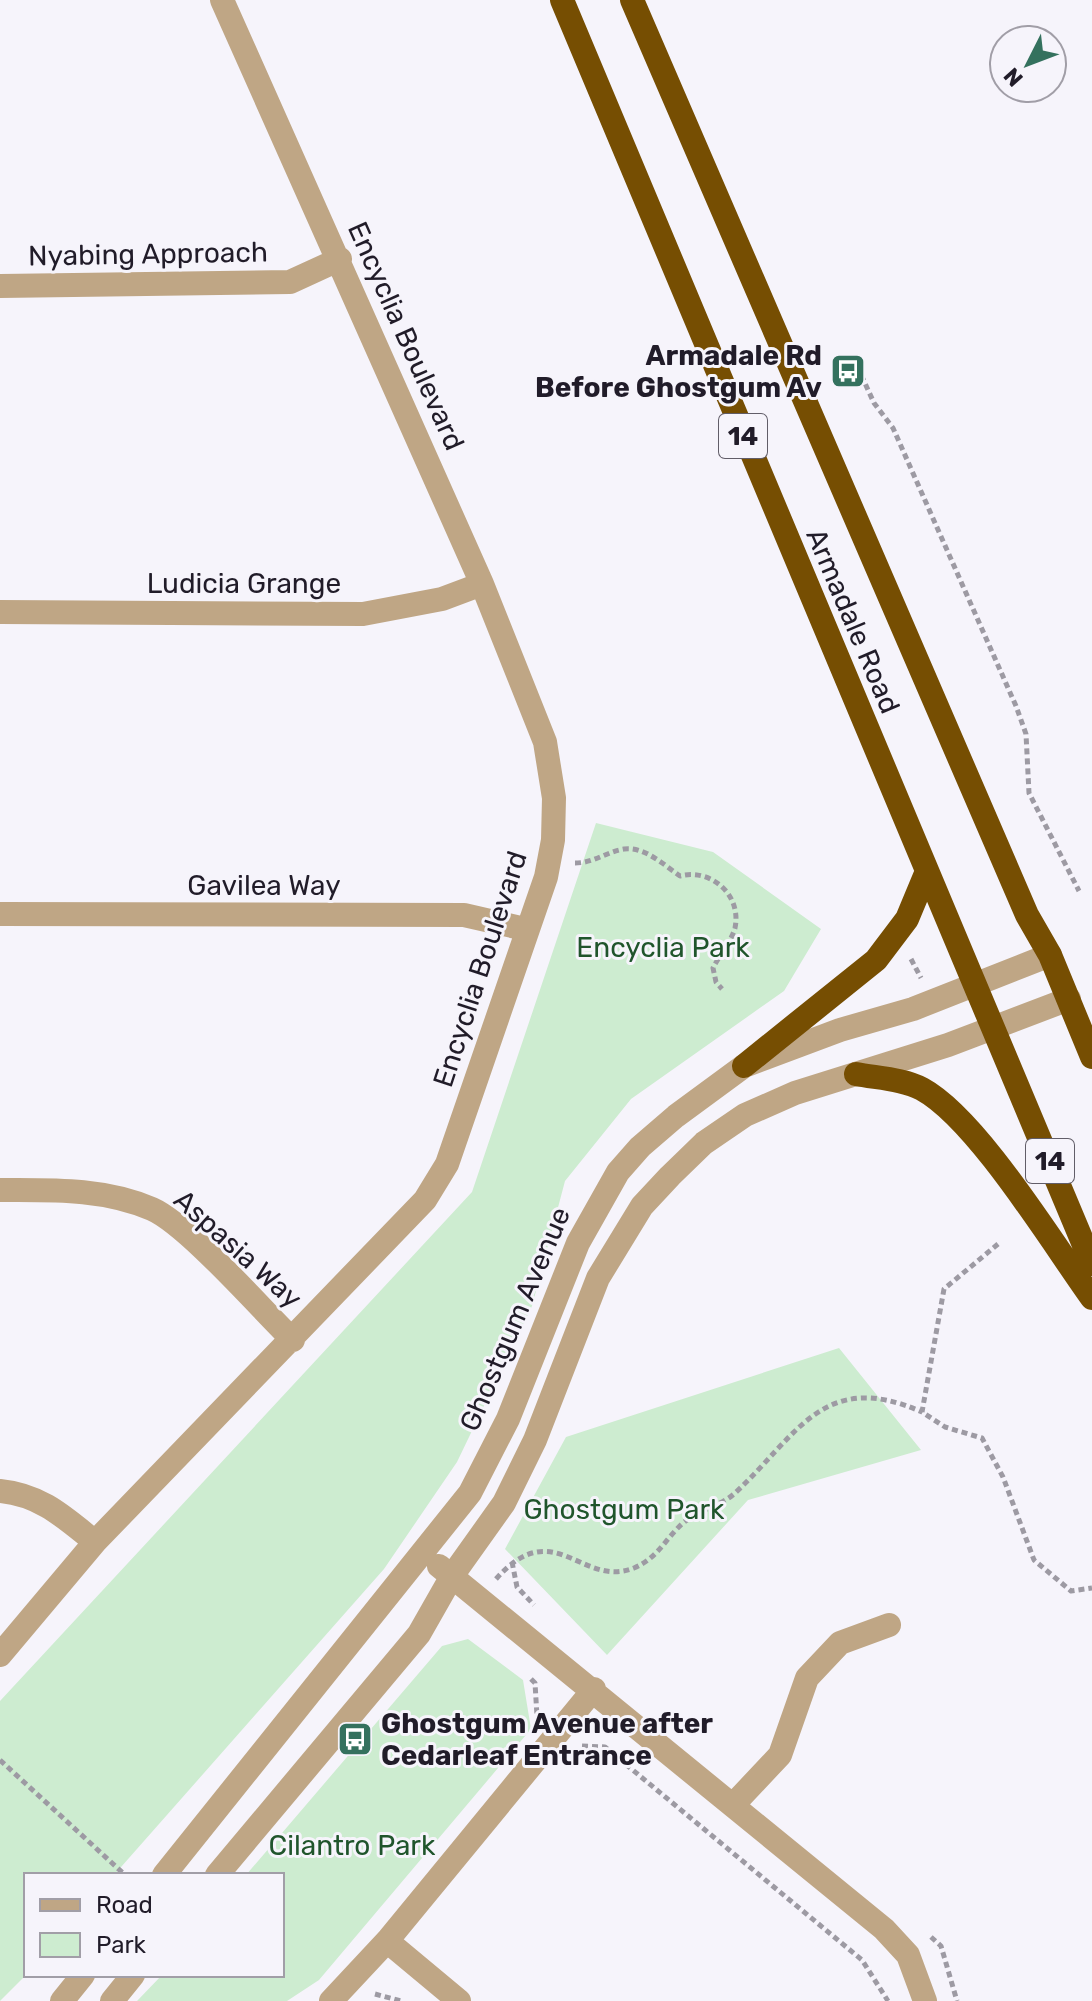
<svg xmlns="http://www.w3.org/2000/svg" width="1092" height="2001" font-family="Rubik,sans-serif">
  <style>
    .green { fill: #cdecd0 }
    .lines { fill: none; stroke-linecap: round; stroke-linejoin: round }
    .path { stroke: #9d9aa3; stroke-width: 5; stroke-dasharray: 6 4; stroke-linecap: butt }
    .street { stroke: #bfa685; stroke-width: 24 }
    .highway { stroke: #764e02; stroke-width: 24 }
    .labels { text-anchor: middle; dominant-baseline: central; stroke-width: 6; stroke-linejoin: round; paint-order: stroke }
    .shield { fill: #f6f4fb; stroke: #615d68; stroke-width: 2 }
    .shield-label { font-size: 26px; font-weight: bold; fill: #211c29 }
    .street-label { font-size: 28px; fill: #211c29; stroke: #f6f4fb }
    .poi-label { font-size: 28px; font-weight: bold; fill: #211c29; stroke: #f6f4fb; text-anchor: end }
    .park-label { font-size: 28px; fill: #20552c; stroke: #f6f4fb }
  </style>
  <rect width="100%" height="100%" fill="#f6f4fb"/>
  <path class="green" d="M596,823l117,29 108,77 -37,62 -153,108 -66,82 -33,125 -75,156 -73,107 -270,306h-88v100l-26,26v-300l472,-509z
    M839,1348l82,102 -173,50 -141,155 -102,-106 61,-112z
    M468,1639l55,41 8,49 -212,251 -32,21h-150l25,-26h120v-100h-36l196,-229z"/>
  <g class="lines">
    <path class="path" d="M853,357l21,46 19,25 123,278 10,28 3,59 50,98
      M575,863c19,0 31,-11 49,-14 20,-3 40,16 56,27 30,-8 62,18 55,52 -3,12 -16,28 -22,40l3,14 6,7
      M911,959l10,19
      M998,1244l-54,45 -22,123 23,15 37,11 21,39 31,83 37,31 21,-3
      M512,1562l5,25 17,18
      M496,1579c58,-66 86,10 138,-11 24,-10 31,-29 49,-45 15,-13 38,-17 52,-30 62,-57 88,-125 187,-81
      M531,1679l4,4 2,33
      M582,1746l23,1 257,213 26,41
      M0,1760l124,114
      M931,1937l10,9 16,55
      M375,1994l26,7"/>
    <path class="street" d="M0,286l290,-4 50,-23
      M0,612l363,2 79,-15 40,-15
      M0,914l464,1 61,14
      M0,1190c51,0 104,-2 152,19 36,16 109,100 141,131
      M0,1491c41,4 64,26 95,51
      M439,1566l445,363 24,26 17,46
      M0,1655l95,-113 330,-342 22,-36 99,-287 7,-37 1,-42 -9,-56 -63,-158 -260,-584
      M733,1805l47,-50 27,-77 33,-35 49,-18
      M164,1875l306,-382 38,-74 70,-176 40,-71 22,-25 36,-31 68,-50 96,-36 73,-21 137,-54
      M217,1875l202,-241 33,-58 52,-73 31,-63 63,-162 44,-72 28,-30 34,-33 41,-28 50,-22 153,-48 121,-46
      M387,1941l72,60
      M62,2001l21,-26
      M112,2001l21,-26
      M331,2001l56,-60 207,-252"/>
    <path class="highway" d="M562,0l530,1264
      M632,0l395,915 23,40 42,102
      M744,1066l132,-106 31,-41 20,-48
      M856,1074c20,4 48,5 66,15 55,30 131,155 170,209"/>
  </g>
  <defs>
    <g id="bus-square" transform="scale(1.8)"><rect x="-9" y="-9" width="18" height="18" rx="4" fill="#34715e" stroke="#f6f4fb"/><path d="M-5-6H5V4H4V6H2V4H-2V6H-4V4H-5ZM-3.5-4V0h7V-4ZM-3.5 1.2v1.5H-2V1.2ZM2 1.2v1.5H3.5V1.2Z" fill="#fff"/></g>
  </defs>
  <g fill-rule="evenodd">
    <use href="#bus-square" x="848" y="371"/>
    <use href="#bus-square" x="355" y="1739"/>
  </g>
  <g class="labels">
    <g class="shield">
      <rect x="719" y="414" width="48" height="44" rx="6"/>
      <rect x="1026" y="1139" width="48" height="44" rx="6"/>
    </g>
    <g class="shield-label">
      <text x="743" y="436">14</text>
      <text x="1050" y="1161">14</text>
    </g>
    <g class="street-label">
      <text transform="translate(148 254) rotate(-1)">Nyabing Approach</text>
      <text transform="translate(406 336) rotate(66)">Encyclia Boulevard</text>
      <text x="244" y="583">Ludicia Grange</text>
      <text transform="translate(853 621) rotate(67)">Armadale Road</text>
      <text x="264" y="885">Gavilea Way</text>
      <text transform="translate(480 969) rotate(-72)">Encyclia Boulevard</text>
      <text transform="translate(238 1249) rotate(42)">Aspasia Way</text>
      <text transform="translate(515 1319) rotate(-67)">Ghostgum Avenue</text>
    </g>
    <g class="poi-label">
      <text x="822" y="355">Armadale Rd<tspan x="822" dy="32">Before Ghostgum Av</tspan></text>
      <text x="381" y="1723" text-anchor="start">Ghostgum Avenue after<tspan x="381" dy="32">Cedarleaf Entrance</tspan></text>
    </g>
    <g class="park-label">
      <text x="663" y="947">Encyclia Park</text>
      <text x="624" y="1509">Ghostgum Park</text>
      <text x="352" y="1845">Cilantro Park</text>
    </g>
  </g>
  <rect x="24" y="1873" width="260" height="104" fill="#f6f4fb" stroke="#a19ea7" stroke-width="2"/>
  <rect x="40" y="1899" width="40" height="12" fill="#bfa685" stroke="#a19ea7" stroke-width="2"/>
  <text x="96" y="1913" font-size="24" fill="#211c29">Road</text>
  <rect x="40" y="1933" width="40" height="24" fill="#cdecd0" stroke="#a19ea7" stroke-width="2"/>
  <text x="96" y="1953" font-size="24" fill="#211c29">Park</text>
  <g transform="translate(1028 64) rotate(228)"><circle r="38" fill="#f6f4fb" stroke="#a19ea7" stroke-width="2"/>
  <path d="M0-6L14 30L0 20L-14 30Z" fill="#34715e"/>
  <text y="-12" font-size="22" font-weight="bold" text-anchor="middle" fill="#211c29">N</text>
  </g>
</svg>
